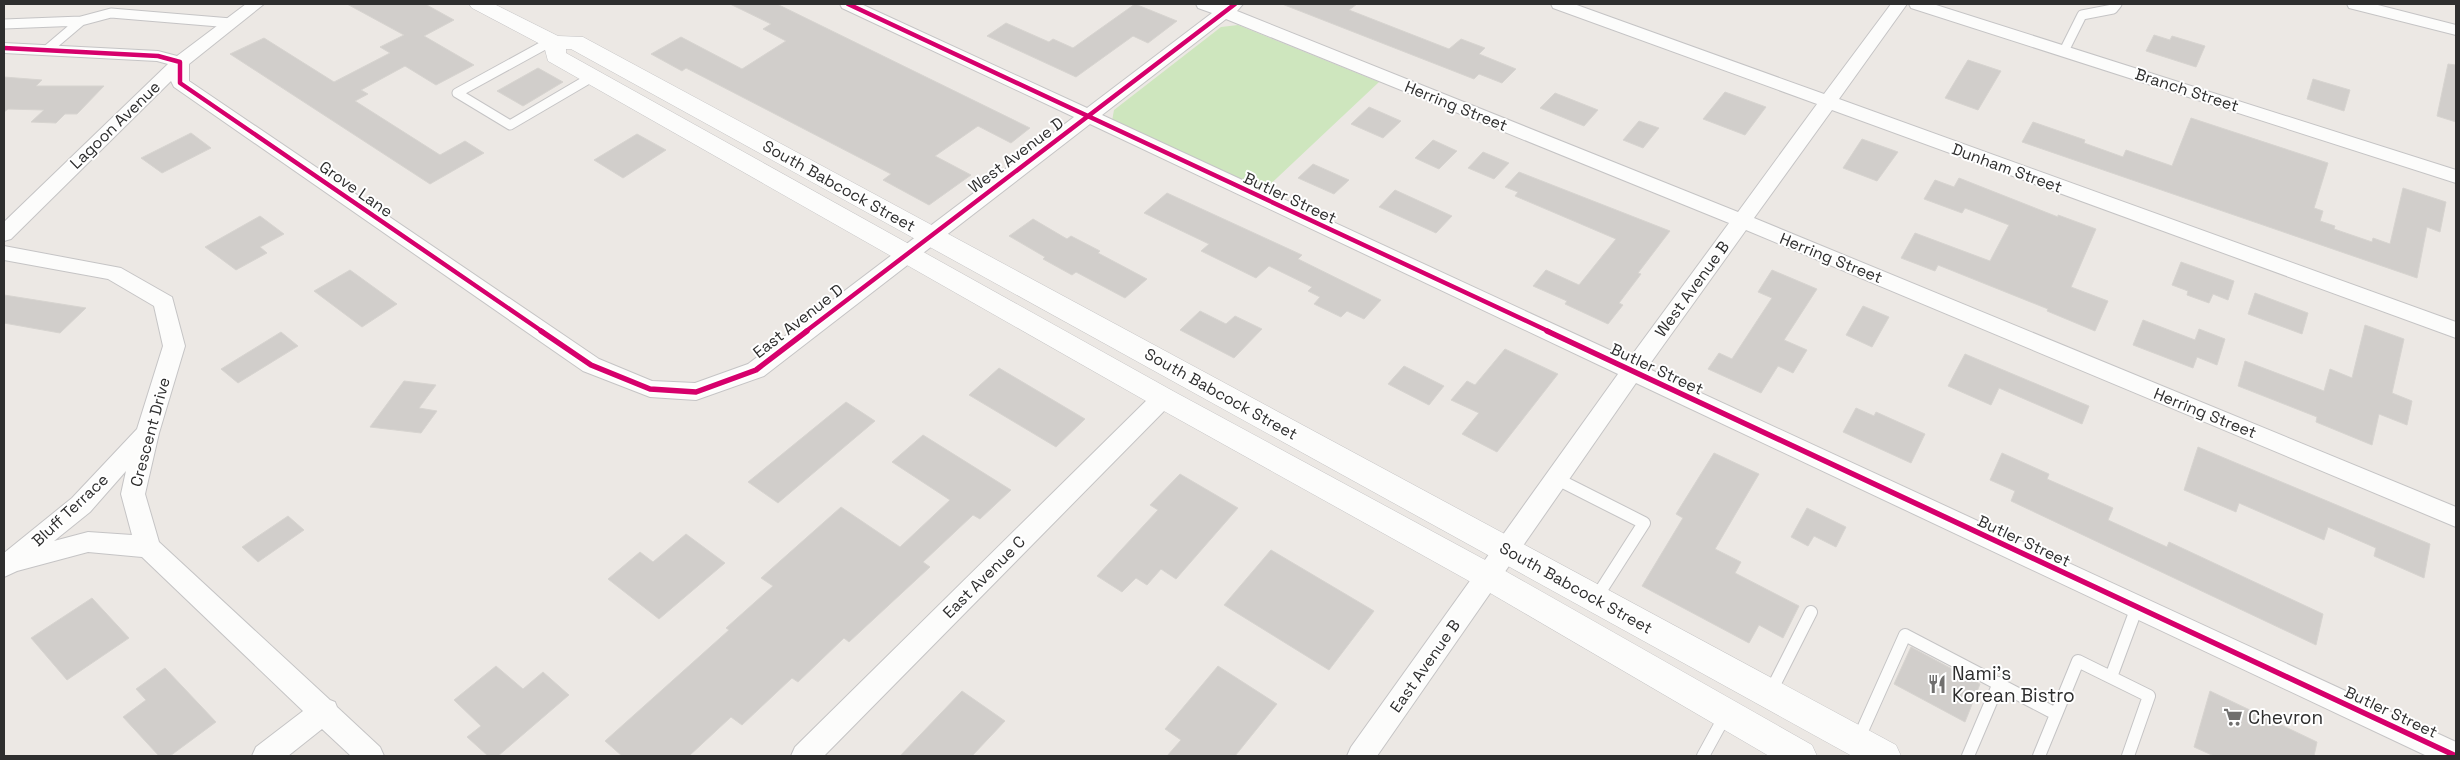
<svg xmlns="http://www.w3.org/2000/svg" width="2460" height="760" font-family="'Space Grotesk',sans-serif">
  <style>
    .green { fill: #cee6be }
    .building { fill: #d1cecb; stroke: #d7d4d0 }
    .lines { fill: none; stroke-linecap: round; stroke-linejoin: round }
    .lane-far1-casing { stroke: #c5c4c5; stroke-width: 11 }
    .lane-casing { stroke: #c5c4c5; stroke-width: 14 }
    .street-casing { stroke: #c5c4c5; stroke-width: 2 }
    .secondary-casing { stroke: #c5c4c5; stroke-width: 1 }
    .lane-far1 { stroke: #fcfcfb; stroke-width: 9 }
    .lane { stroke: #fcfcfb; stroke-width: 12 }
    .street { fill: #fcfcfb; fill-rule: evenodd }
    .secondary { fill: #fcfcfb; fill-rule: evenodd }
    .cycleway-far1-casing { stroke: #fff; stroke-width: 7 }
    .cycleway-casing { stroke: #fff; stroke-width: 9 }
    .cycleway-far1 { stroke: #d6006c; stroke-width: 4.5 }
    .cycleway { stroke: #d6006c; stroke-width: 5.5 }
    .labels { text-anchor: middle; dominant-baseline: central; stroke-width: 4; stroke-linejoin: round; paint-order: stroke }
    .street-label { font-size: 16px; fill: #2e2e2e; stroke: #fff }
    .near-poi-label { font-size: 19px; fill: #2e2e2e; stroke: #fff; text-anchor: start }
  </style>
  <rect width="100%" height="100%" fill="#ece8e4"/>
  <path class="green" d="M1238,25l141,57 -116,109 -151,-70 2,-11 107,-83z"/>
  <path class="building" d="M347,4h78l29,16 -30,16 50,29 -38,20 -31,-19 -44,24 7,4 -13,7 85,54 25,-14 19,12 -54,31 -200,-130 34,-16 70,44 56,-29 -10,-6 24,-12z
    M730,4h47l253,124 -19,15 -33,-17 -43,30 36,19 -42,30 -46,-25 8,-6 -205,-106 -4,3 -31,-17 30,-17 61,32 44,-28 -23,-12 8,-5z
    M1135,4l42,17 -29,22 -15,-7 -57,41 -89,-41 19,-13 43,19 4,-3 20,9z
    M1282,4h75l-8,6 100,39 12,-10 24,9 -6,6 37,15 -14,14 -23,-9 -5,5z
    M2154,35l16,5 2,-4 33,10 -9,21 -50,-16z
    M1968,60l33,11 -23,39 -33,-12z
    M2448,64l8,1v57l-19,-6z
    M538,68l25,14 -40,24 -26,-15z
    M4,77l38,3 -6,6h68l-27,28h-12l-9,9 -25,-1 13,-12 -36,-1 -4,3z
    M2313,79l37,11 -6,21 -37,-12z
    M1725,92l41,15 -21,28 -42,-16z
    M1555,93l43,17 -14,16 -44,-18z
    M1369,107l32,14 -18,17 -32,-14z
    M2191,118l137,45 -14,45 9,3 -3,10 15,5 -1,3 38,13 1,-4 17,6 13,-56 43,14 -6,30 -13,-5 -10,51 -395,-136 11,-20 52,18 -1,3 39,14 3,-7 46,16z
    M1639,121l20,7 -16,20 -20,-8z
    M191,133l20,15 -49,25 -21,-15z
    M637,134l29,16 -43,28 -29,-18z
    M1862,139l36,13 -21,29 -34,-13z
    M1433,140l24,11 -18,18 -24,-11z
    M1483,152l26,11 -15,16 -26,-11z
    M1313,164l36,16 -15,14 -36,-16z
    M1519,172l151,59 -32,42 3,1 -22,29 4,2 -15,19 -43,-20 2,-3 -34,-15 13,-16 33,15 37,-46 -101,-43 3,-4 -13,-5z
    M1959,178l99,39v-2l38,14 -25,58 37,14 -13,30 -48,-20 1,-2 -110,-44 -3,6 -34,-13 14,-25 75,28 19,-36 -44,-17 -3,5 -38,-14 11,-19 19,7z
    M1395,190l57,26 -16,17 -57,-26z
    M1167,193l135,62 -4,4 83,41 -17,19 -17,-8 -6,6 -27,-13 6,-7 -12,-6 4,-4 -43,-21 -13,12 -55,-27 8,-7 -65,-31z
    M260,216l24,18 -24,13 7,6 -31,17 -31,-23z
    M1033,219l34,20 4,-3 29,15 -2,2 49,26 -22,19 -49,-26 -4,3 -29,-16 2,-2 -36,-21z
    M2181,262l53,19 -6,19 -15,-6 -4,9 -22,-8 1,-4 -16,-6z
    M350,270l47,34 -35,23 -48,-36z
    M1772,270l45,19 -33,51 23,10 -14,23 -15,-7 -17,27 -53,-24 11,-16 13,6 40,-61 -14,-6z
    M2255,293l53,20 -6,21 -54,-20z
    M4,295l82,13 -26,25 -56,-10z
    M1863,306l26,11 -17,30 -26,-12z
    M1200,311l26,13 9,-8 27,13 -28,29 -54,-28z
    M2143,320l52,20 4,-11 26,10 -8,26 -20,-8 -4,11 -60,-23z
    M2365,325l39,14 -12,54 20,8 -5,24 -28,-11 -7,31 -56,-23 1,-5 -79,-31 7,-25 79,30 6,-22 22,9z
    M281,332l17,14 -60,37 -17,-14z
    M1505,349l53,25 -61,78 -35,-18 17,-21 -28,-13 16,-19 8,4z
    M1965,354l124,52 -7,18 -83,-36 -8,17 -43,-19z
    M1404,366l40,20 -15,19 -41,-21z
    M999,368l86,51 -29,28 -87,-52z
    M404,381l32,4 -17,23 18,3 -16,22 -51,-6z
    M846,402l29,19 -97,82 -30,-21z
    M1856,408l18,8 2,-4 49,22 -14,29 -68,-31z
    M923,435l88,55 -31,29 -7,-4 -50,47 7,5 -81,75 -5,-4 -46,44 -6,-4 -50,47 -11,-8 -42,39h-67l-17,-15 124,-111 -3,-2 47,-42 -12,-8 80,-71 59,40 50,-47 -58,-38z
    M2198,447l232,97 -6,34 -50,-22 2,-8 -48,-21 -4,13 -85,-37 -3,9 -52,-22z
    M1714,453l45,21 -44,75 26,13 -6,11 64,33 -16,32 -24,-13 -10,18 -107,-57 41,-68 -7,-4z
    M2002,453l47,21 -2,5 66,29 -5,12 59,27 2,-5 154,72 -7,31 -305,-144 4,-10 -25,-11z
    M1180,474l58,34 -62,71 -15,-10 -14,16 -11,-7 -14,14 -25,-16 61,-66 -8,-5z
    M1807,508l39,19 -10,20 -22,-11 -6,10 -17,-9z
    M288,516l16,14 -46,32 -16,-15z
    M686,534l39,29 -66,56 -51,-40 32,-27 13,10z
    M1271,550l103,61 -45,59 -105,-65z
    M92,598l37,40 -62,42 -36,-42z
    M1911,647l69,37 -15,38 -71,-38z
    M496,666l27,23 20,-17 26,23 -71,61h-10l-21,-19 14,-11 -27,-26z
    M1218,666l59,38 -42,52h-68l14,-16 -16,-11z
    M165,668l51,54 -46,34h-11l-36,-39 23,-17 -10,-11z
    M962,691l43,30 -33,35h-72z
    M2210,691l107,51 -3,14h-100l-20,-9z"/>
  <g class="lines">
    <g class="lane-far1-casing">
      <path id="lane-far1" d="M4,24l77,-3 30,-8 120,10
        M550,42l-93,51 53,32 82,-48
        M48,49l33,-28
        M2064,51l18,-36 31,-6 4,-5"/>
    </g>
    <g class="lane-casing">
      <path id="lane" d="M1557,479l87,44 -48,75
        M2111,677l26,-70
        M1770,693l41,-81
        M1858,740l47,-105 151,79
        M1703,756l23,-42
        M1968,756l31,-73
        M2039,756l39,-95 71,35 -21,60"/>
    </g>
    <g class="street-casing">
      <path id="street" d="M246,4h18l-75,60v17l410,278 53,22 43,2 53,-19 326,-247 -232,-109 -2,-4h21l226,104 125,-95 -14,-5 -2,-4h47l-6,7 501,201 79,-108 -264,-96 -2,-4h23l250,90 67,-90h16l-68,95 617,223v16l-624,-228 -78,108 702,289v20l-710,-297 -99,138 809,374v14h-29l-791,-373 -259,373h-30l4,-9 267,-373 -528,-250 -326,252 -68,24 -46,-3 -67,-26 -409,-284 -3,-6 -160,158 -7,2v-19l164,-158 -11,-3 -153,-8v-10l154,8 19,5zM1226,19l503,204 -100,136 -527,-244z
        M1909,4h24l523,166v13l-545,-175z
        M2347,4h27l82,21v10l-107,-27z
        M4,246l117,22 51,29 13,49 -26,87 -14,61 14,48 171,158 5,2 2,5 43,40 4,9h-33l-29,-27 -34,27h-36l4,-9 47,-36 -161,-154 -54,-5 -71,19 -13,6v-24l68,-55 65,-69 26,-83 -9,-40 -46,-27 -104,-19zM126,471l-5,23 11,41 -44,-3 -34,9 36,-29z
        M1163,389l8,3 3,6 -3,6 -347,352h-33l4,-9 360,-355z"/>
    </g>
    <g class="secondary-casing">
      <path id="secondary" d="M469,4h25l64,32 25,1 1313,708 5,11h-49l-1281,-707h-5v4l607,338 327,177 312,177 5,11h-48l-291,-170 -325,-181 -605,-344 -4,-15 -72,-38z"/>
    </g>
    <use href="#lane-far1" class="lane-far1"/>
    <use href="#lane" class="lane"/>
    <use href="#street" class="street"/>
    <use href="#secondary" class="secondary"/>
    <g class="cycleway-far1-casing">
      <path id="cycleway-far1" d="M848,4l702,328
        M4,48l154,8 22,6v21l363,249
        M805,332l430,-328"/>
    </g>
    <g class="cycleway-casing">
      <path id="cycleway" d="M541,331l50,34 59,24 46,3 60,-22 51,-39
        M1547,331l909,425"/>
    </g>
    <use href="#cycleway-far1" class="cycleway-far1"/>
    <use href="#cycleway" class="cycleway"/>
  </g>
  <defs>
    <g id="restaurant-bare" transform="scale(1.5)"><path d="M-5-6h1v4h1v-4h1v4h1v-4h1v5L-1.5 .5V6h-2V.5L-5-1ZM5-6V6H3V1.5H1.5Q1.5-4 5-6Z" fill="#706f6e" stroke="#fff" stroke-width="2.5" paint-order="stroke"/></g>
    <g id="supermarket-bare" transform="scale(1.5)"><path d="M-6-5.5h2.5l.6 2H6L4.5 2H-2.5L-4.4-4H-6ZM-1.5 3.2a1.3 1.3 0 1 0 .1 0ZM3 3.2a1.3 1.3 0 1 0 .1 0Z" fill="#706f6e" stroke="#fff" stroke-width="2.5" paint-order="stroke"/></g>
  </defs>
  <g fill-rule="evenodd">
    <use href="#restaurant-bare" x="1937" y="684"/>
    <use href="#supermarket-bare" x="2233" y="717"/>
  </g>
  <g class="labels">
    <g class="street-label">
      <text transform="translate(2187 90) rotate(18)">Branch Street</text>
      <text transform="translate(1456 106) rotate(22)">Herring Street</text>
      <text transform="translate(115 125) rotate(-44)">Lagoon Avenue</text>
      <text transform="translate(1016 155) rotate(-37)">West Avenue D</text>
      <text transform="translate(2007 168) rotate(20)">Dunham Street</text>
      <text transform="translate(839 186) rotate(29)">South Babcock Street</text>
      <text transform="translate(356 189) rotate(35)">Grove Lane</text>
      <text transform="translate(1290 198) rotate(25)">Butler Street</text>
      <text transform="translate(1831 258) rotate(22)">Herring Street</text>
      <text transform="translate(1692 289) rotate(-54)">West Avenue B</text>
      <text transform="translate(798 321) rotate(-38)">East Avenue D</text>
      <text transform="translate(1657 369) rotate(25)">Butler Street</text>
      <text transform="translate(1221 394) rotate(29)">South Babcock Street</text>
      <text transform="translate(2205 413) rotate(22)">Herring Street</text>
      <text transform="translate(150 432) rotate(-75)">Crescent Drive</text>
      <text transform="translate(70 510) rotate(-43)">Bluff Terrace</text>
      <text transform="translate(2024 541) rotate(25)">Butler Street</text>
      <text transform="translate(984 577) rotate(-45)">East Avenue C</text>
      <text transform="translate(1576 588) rotate(29)">South Babcock Street</text>
      <text transform="translate(1425 666) rotate(-55)">East Avenue B</text>
      <text transform="translate(2391 712) rotate(25)">Butler Street</text>
    </g>
    <g class="near-poi-label">
      <text x="1952" y="673">Nami’s<tspan x="1952" dy="22">Korean Bistro</tspan></text>
      <text x="2248" y="717">Chevron</text>
    </g>
  </g>
  <rect width="2460" height="760" fill="none" stroke="#2e2e2e" stroke-width="10"/>
</svg>
